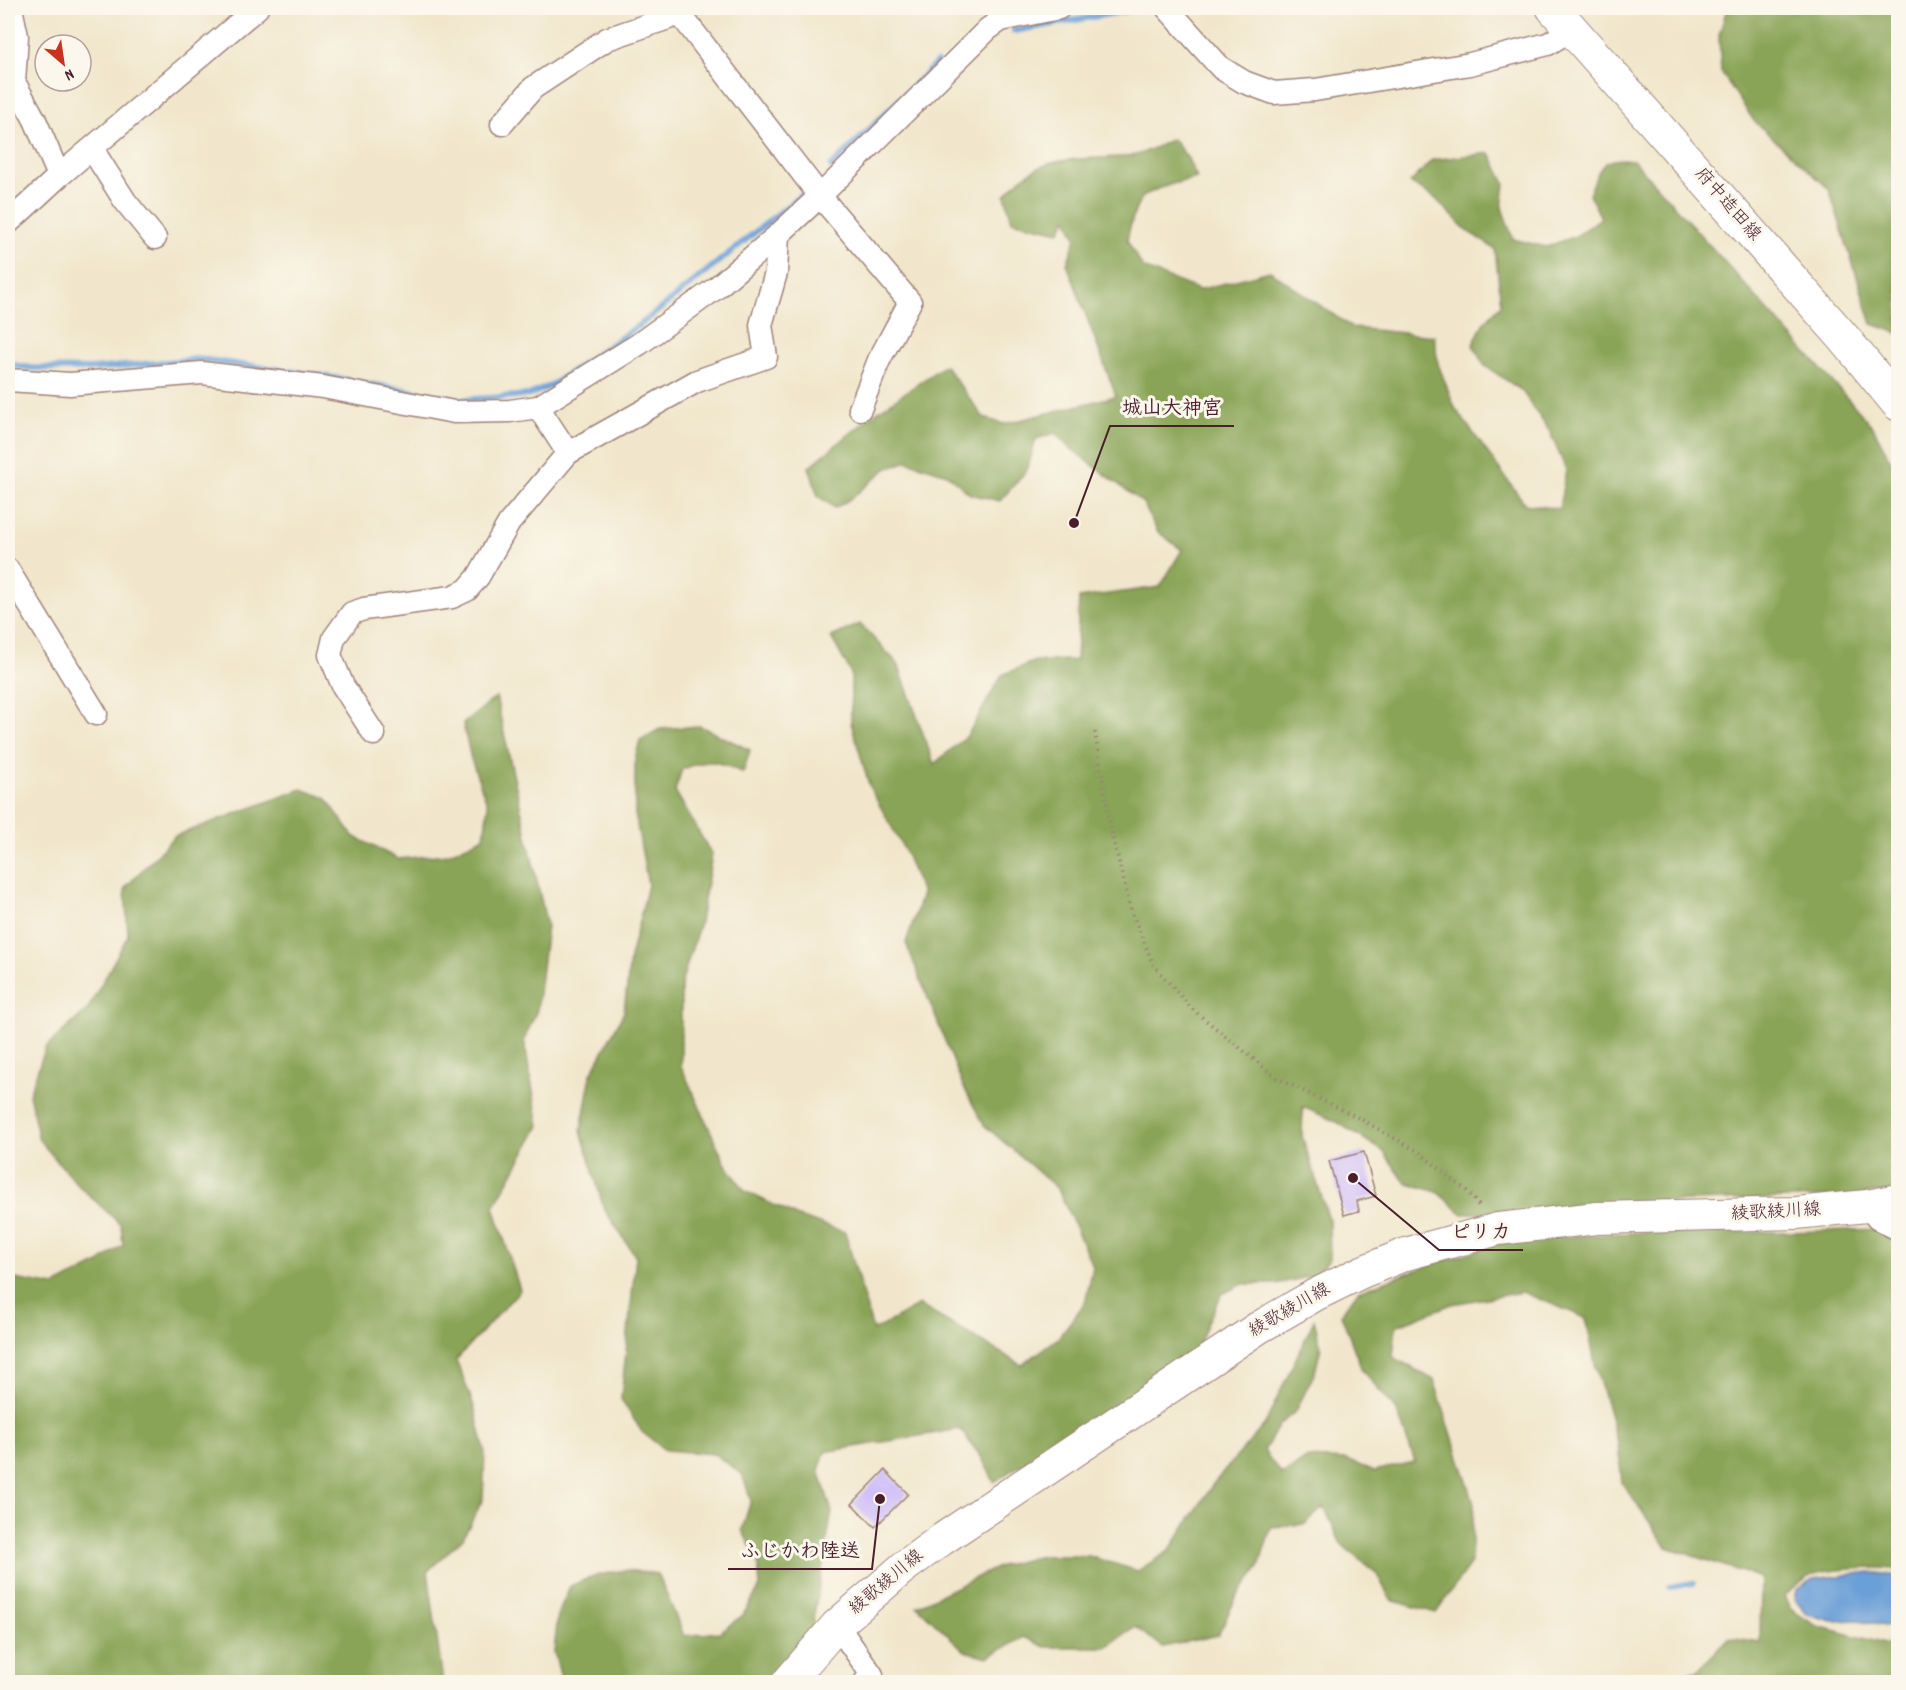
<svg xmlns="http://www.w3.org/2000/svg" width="1906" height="1690" font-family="Dekko,'Klee One',sans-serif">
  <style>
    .forest { fill: #89a456; stroke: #6a6240; stroke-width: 1.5 }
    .water { fill: #6a9fd7; stroke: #5a5f81; stroke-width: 1.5 }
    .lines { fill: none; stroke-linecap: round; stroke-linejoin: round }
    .stream { stroke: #6a9fd7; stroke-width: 6 }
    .building { fill: #c8b4fb }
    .street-casing { stroke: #9e827b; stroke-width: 25 }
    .secondary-casing { stroke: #9e827b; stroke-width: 34 }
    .primary-casing { stroke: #9e827b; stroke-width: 35 }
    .path { stroke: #9e827b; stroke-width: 4; stroke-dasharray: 1.5 4.5; stroke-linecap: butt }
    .street { stroke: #fff; stroke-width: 22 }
    .secondary { stroke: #fff; stroke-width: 32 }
    .primary { stroke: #fff; stroke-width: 33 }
    .labels { text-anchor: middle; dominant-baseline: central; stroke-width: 6; stroke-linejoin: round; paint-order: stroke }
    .street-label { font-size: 18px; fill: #4a1f2b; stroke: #fbf7ec }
    .leader { fill: none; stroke: #4a1f2b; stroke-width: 2 }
    .callout-dot { fill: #4a1f2b; stroke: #fbf7ec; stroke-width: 2 }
    .callout-label { font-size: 20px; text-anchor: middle; font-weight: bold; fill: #4a1f2b; stroke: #fbf7ec; stroke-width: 6; stroke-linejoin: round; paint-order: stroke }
  </style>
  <rect width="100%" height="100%" fill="#fbf7ec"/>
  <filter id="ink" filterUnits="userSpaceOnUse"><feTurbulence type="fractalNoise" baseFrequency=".0167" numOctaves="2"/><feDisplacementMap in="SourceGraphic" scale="12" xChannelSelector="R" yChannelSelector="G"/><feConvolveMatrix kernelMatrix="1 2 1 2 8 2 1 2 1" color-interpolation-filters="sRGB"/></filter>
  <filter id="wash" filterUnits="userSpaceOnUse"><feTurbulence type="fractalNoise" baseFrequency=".008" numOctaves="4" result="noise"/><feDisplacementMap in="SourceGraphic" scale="24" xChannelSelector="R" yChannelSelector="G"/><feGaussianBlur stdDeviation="1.35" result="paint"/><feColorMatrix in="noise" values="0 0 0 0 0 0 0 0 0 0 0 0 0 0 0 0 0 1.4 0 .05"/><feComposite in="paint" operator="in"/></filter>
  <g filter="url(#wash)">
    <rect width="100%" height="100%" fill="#f1e6cb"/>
    <path class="forest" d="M1727,8h171v325l-26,-9 -43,-135 -75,-68 -33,-49 -2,-36z
      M1173,139l15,20 9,19c-14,3 -45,10 -55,20 -7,8 -13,32 -15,42l16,28 56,22 71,-19 83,57 81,8 4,28 17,44 70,96 34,5 7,-39 -16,-38 -28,-41 -38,-26 -11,-20 10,-21 18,-19 -6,-56 -29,-19 -31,-32 -25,-15 22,-23 58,-7 15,31 -3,24 11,31 33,8 30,-11 25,-18 -12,-24c11,-27 12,-38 44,-34l240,267 25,47v715l-43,7 -256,8 -136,10 -26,-22 -32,-10 -22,-31 -46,-29 -34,-15 -1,29 27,84 1,39 -18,17 -36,8h-33l-21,10 -14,28 -12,31 -202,129 -12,-24 -22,-29 -135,23 -6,18 13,42 -21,120 -41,50h-208l-8,-30 4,-38 12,-28 24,-10 31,-6 33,4 26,62 36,-4 23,-17 17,-28 -2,-26 -16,-31 9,-30 -9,-26 -28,-20 -49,-4 -23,-18 -21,-33 15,-142 -32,-48 -23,-78 10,-57 33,-62 6,-54 18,-73 -13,-71v-55l5,-19 20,-11 40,-3 50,24 -7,23c-26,-13 -34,-15 -61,-4l-7,22 37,64 -12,67 -19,62v82l44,97 20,28 53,26 47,15 28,99 46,-26 103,60 36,-27 27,-35 8,-36 -35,-78 -74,-64 -21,-39 -57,-143 16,-49 -17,-43 -35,-63 -19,-65v-50l-20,-36 29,-13 38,40 36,100 33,-28 35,-61 33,-14 41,-1 3,-62 81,-11 22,-37 -25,-19 -14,-28 -73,-55 -15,-15 -19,6 -9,31 -27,31 -30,-7 -23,-20 -40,-13 -21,8 -34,29 -17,10 -17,-12 -9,-29 65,-53 71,-49 39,53 20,6 112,-28 -49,-132 9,-26 -9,-20 -8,14 -47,-11 -7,-26c36,-45 74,-33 124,-39 14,-1 30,-11 44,-17z
      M496,697l51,229 -10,84 -13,30 15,86 -45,81 26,83 -64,70 18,46 11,46 -2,47 -20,39 -35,33 15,111h-435v-404l47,8 44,-23 24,-18 -2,-20 -44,-41 -38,-44 -10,-46 17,-47 42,-38 40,-74 -3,-47 50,-52 127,-47 24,9 27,38 45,23 50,-5 36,-17 4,-31 -17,-47 -8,-35z
      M1898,1224v346c-15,-4 -74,-1 -87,6 -10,5 -18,13 -27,19l6,14 25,16 81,22 2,2v33h-246l19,-6 26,-5 32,-33 31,5 1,-65 -94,-31 -45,-64 -4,-39 -22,-75 -10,-51 -64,-26 -70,12 -56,22 -3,31 41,23 40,123 -3,60 -35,50 -45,-13 -15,-27 -35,-29 -17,-37 -19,17 -34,3 -12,40 -23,31 -18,37 -55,12 -28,-20 -29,20h-61l-21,-10 -36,20 -23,-6 -48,-45 83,-40 42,-10h47l49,15 31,-20 45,-68 51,-59 49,-104 7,27 -6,25 -19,39 -17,14 -15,26 18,24 26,-17 38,2 28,11 41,-9 -19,-53 -34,-39 -21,-56 17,-23 78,-28 74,-23 137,-8h144l89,-3z"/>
    <path class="water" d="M1870,1572l28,4v58l-7,-8 -32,-6 -26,1 -26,-7 -13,-15 2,-9 18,-11z"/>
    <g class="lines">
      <path class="stream" d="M1014,31l128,-23
        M831,167l106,-104
        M8,364l23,4 61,1 106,-10 120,16 143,25 68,-5 23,-10 93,-64 160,-129
        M1670,1587l23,-4"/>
    </g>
    <g id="blocks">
      <path class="building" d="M1364,1152l12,44 -19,5 2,10 -15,4 -15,-54z
        M885,1470l23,24 -33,33 -23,-23z"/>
    </g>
  </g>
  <g filter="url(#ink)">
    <use href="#blocks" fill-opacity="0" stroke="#9e827b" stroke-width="1.5"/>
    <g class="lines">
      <g class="street-casing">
        <path id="street" d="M11,8l6,28 -3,46 21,38 24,56
          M678,8l2,6 140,182 90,106 -31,58 -19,49
          M1167,8l54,60 23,14 30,11 41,-3 155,-26 78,-20 24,-15
          M502,124l31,-36 74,-49 73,-25
          M92,149l33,52 30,37
          M8,223l51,-47 198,-168
          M8,380l62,4 132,-11 121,14 131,25 56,-1 28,-4 101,-63 77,-56 62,-53 42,-39 168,-167 13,-9 58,-12
          M538,407l30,46
          M8,570l88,144
          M374,734l-31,-48 -13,-31 4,-17 18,-25 12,-4 88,-12 15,-7 11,-13 31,-54 59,-70 129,-72 69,-24 -5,-32 15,-52 2,-38
          M1867,1206l11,13 20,10
          M837,1625l35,50 -7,7"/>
      </g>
      <g class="secondary-casing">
        <path id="secondary" d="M788,1682l49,-57 67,-58 37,-27 317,-212 57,-33 47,-23 44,-18 92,-25 46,-5 53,-6 199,-5 71,-7 31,-6"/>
      </g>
      <g class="primary-casing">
        <path id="primary" d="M1553,8l290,329 55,67"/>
      </g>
      <path class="path" d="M1095,732l16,99 20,79 22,54 39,45 85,69 82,40 60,34 49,40 13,16"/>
      <use href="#street" class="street"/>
      <use href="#secondary" class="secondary"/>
      <use href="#primary" class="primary"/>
    </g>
  </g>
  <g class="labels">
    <g class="street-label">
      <text transform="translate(1727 205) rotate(49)">府中造田線</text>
      <text transform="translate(1776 1213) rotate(-3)">綾歌綾川線</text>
      <text transform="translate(1290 1311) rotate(-30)">綾歌綾川線</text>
      <text transform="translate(887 1583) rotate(-40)">綾歌綾川線</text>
    </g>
  </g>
  <path class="leader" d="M1074 523L1110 426H1234M1353 1178L1439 1250H1523M880 1499L872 1569H728"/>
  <g class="callout-dot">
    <circle cx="1074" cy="523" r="6"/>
    <circle cx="1353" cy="1178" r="6"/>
    <circle cx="880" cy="1499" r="6"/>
  </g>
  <g class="callout-label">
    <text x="1172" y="414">城山大神宮</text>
    <text x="1481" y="1238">ピリカ</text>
    <text x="800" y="1557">ふじかわ陸送</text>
  </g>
  <rect width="1906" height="1690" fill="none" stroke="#fbf7ec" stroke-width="30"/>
  <g transform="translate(63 63) rotate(151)"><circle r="28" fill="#fbf7ec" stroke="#b4a19f" stroke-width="1.5"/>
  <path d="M0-4.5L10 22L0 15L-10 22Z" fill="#c8321e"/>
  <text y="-9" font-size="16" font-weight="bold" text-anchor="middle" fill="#4a1f2b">N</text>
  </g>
</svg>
